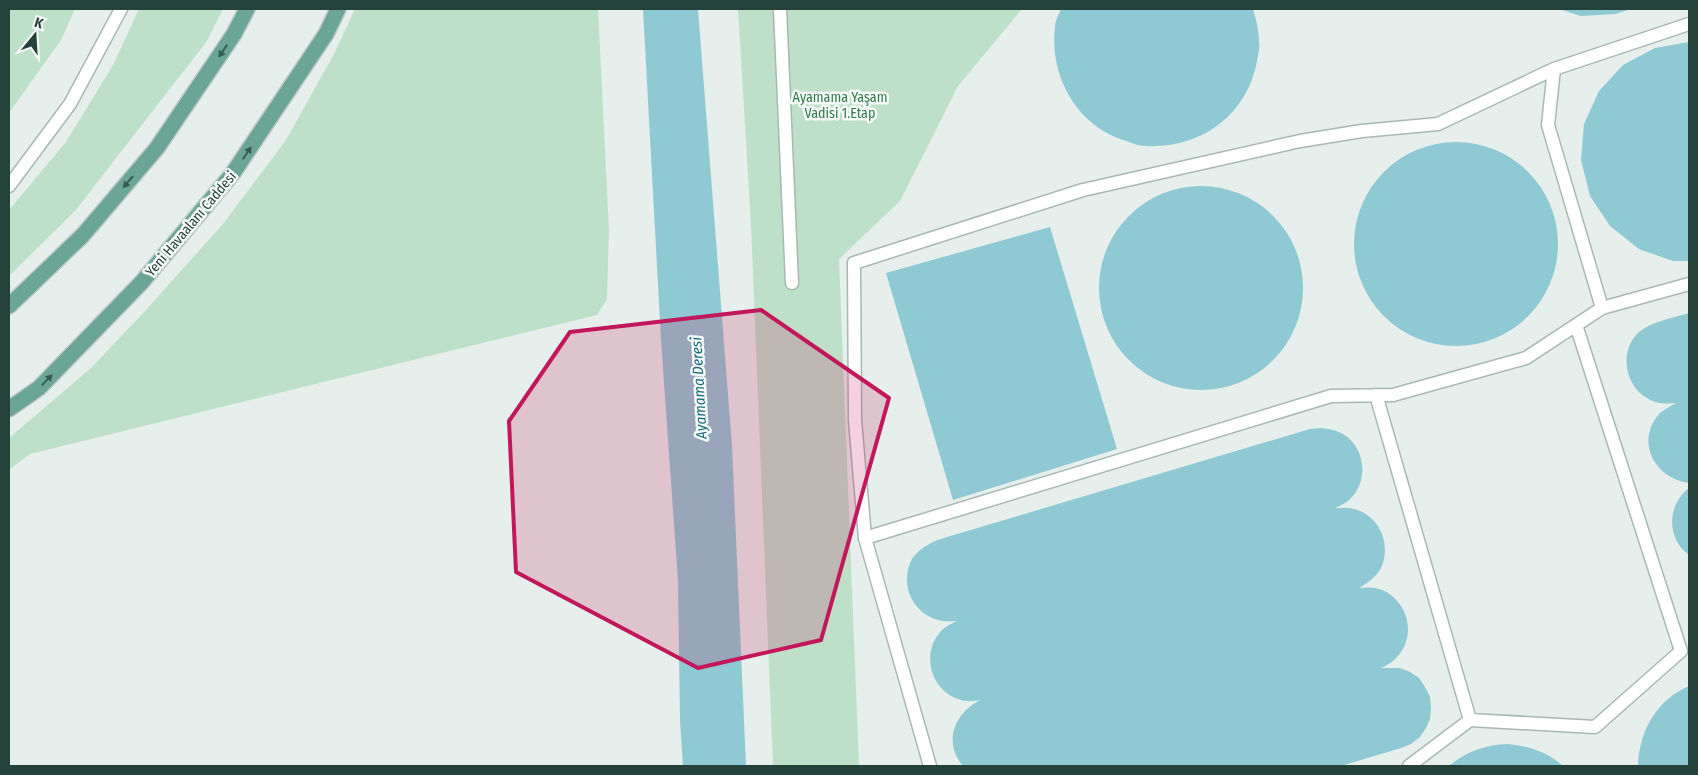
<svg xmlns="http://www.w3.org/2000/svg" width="1698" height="775" font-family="'Fira Sans Condensed',sans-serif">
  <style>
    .green { fill: #bfe0c8 }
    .water { fill: #8ec9d4 }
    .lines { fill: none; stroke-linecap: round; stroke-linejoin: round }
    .service-casing { stroke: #a8b8b2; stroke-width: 15 }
    .primary-casing { stroke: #c2cac8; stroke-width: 18 }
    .service { stroke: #fff; stroke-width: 12 }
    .primary { stroke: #6aa596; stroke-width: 15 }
    .oneway { fill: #365b51 }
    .marked { fill: #c2185b; fill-opacity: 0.2; stroke: #c2185b; stroke-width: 4; stroke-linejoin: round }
    .labels { text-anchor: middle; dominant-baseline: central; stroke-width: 5; stroke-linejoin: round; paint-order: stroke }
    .park-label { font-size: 14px; fill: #2d7a4b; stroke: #f7fbf9 }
    .street-label { font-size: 14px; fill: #24423a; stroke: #f7fbf9 }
    .water-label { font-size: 15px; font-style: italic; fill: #1c6f80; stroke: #f7fbf9 }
  </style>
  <rect width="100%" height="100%" fill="#e6efeb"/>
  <path class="green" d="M9,9h66l-14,31 -52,73z
    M139,9h84l-16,32 -132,170 -66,65v-66l57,-68 47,-77z
    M355,9h243l11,221 -2,69 -10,16 -567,139 -21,16v-32l82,-70 54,-57 78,-87 63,-84 48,-86z
    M738,9h284l-64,77 -58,115 -61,58 20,507h-86l-22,-541z"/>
  <path class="water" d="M643,9h55l34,437 14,320h-63l-3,-46 -2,-139 -17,-241z
    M1061,9h192c3,10 6,22 6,33 1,6 -1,13 -2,19 -10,55 -57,88 -112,85 -7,0 -15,-4 -22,-6 -47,-15 -74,-65 -68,-113 0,-6 4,-13 6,-18z
    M1559,9h71l-14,5 -35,2z
    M1689,42v219h-16l-34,-12 -29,-23 -20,-30 -9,-36 3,-36 15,-33 24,-26 32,-17z
    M1354 244a102 102 0 1 1 204 0a102 102 0 1 1-204 0Z
    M1099 288a102 102 0 1 1 204 0a102 102 0 1 1-204 0Z
    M1050,227l67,222 -164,51 -67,-227z
    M1689,313v170c-34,-4 -55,-42 -29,-70 5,-4 11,-7 16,-10 -10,1 -20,1 -29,-5 -23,-13 -28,-48 -8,-66 14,-11 34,-14 50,-19z
    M1321,428c8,1 15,2 22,6 22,13 26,46 8,64 -4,5 -10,7 -16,10 6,0 13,-1 19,1 25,6 38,35 27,59 -5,9 -13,15 -22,20 9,-1 20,-1 29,5 22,14 27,45 9,64 -4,5 -10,8 -16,11h19l10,4 9,6 6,9 5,10 1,11 -1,11 -4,9 -6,9 -9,7 -10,4 -60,18h-378c-20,-24 -9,-52 17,-66 -6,1 -13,2 -19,0 -30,-8 -41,-46 -20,-69 5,-5 10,-7 16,-10 -6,0 -13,1 -19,-1 -26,-7 -39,-37 -26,-61 6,-9 15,-14 25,-19l373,-111z
    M1689,488v67c-23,-17 -22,-50 0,-67z
    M1689,686v80h-51c1,-34 18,-66 51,-80z
    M1508,744c21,2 40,8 55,22h-114c18,-15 36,-21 59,-22z"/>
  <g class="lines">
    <g class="service-casing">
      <path id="service" d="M780,9l12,274
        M9,186l61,-82 51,-95
        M1602,308l87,-24
        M1376,395l94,325 125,7 86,-76 -105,-326
        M865,538l466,-142 62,-1 133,-37 76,-50 -54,-183 6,-56 135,-45
        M930,766l-65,-228 -10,-118 -1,-157 229,-73 217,-49 62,-10 76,-7 116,-55
        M1409,766l61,-46"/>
    </g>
    <g class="primary-casing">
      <path id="primary" d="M9,306l74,-71 74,-87 77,-114 13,-25
        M9,409l30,-21 103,-106 91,-109 93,-139 12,-25"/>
    </g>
    <use href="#service" class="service"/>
    <use href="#primary" class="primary"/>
  </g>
  <defs><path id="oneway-solid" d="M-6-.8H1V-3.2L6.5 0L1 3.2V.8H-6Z" transform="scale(1.25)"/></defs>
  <g class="oneway">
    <use href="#oneway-solid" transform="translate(223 51) rotate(124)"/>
    <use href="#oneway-solid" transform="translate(247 153) rotate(-56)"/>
    <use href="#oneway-solid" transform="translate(128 182) rotate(130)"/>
    <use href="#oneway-solid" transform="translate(47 380) rotate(-46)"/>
  </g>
  <path class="marked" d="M761,310l128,88 -68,242 -123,28 -182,-96 -7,-151 61,-89z"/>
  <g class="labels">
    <g class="park-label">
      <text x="840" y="97">Ayamama Yaşam<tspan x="840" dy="16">Vadisi 1.Etap</tspan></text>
    </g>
    <g class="street-label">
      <text transform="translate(191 224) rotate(-50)">Yeni Havaalanı Caddesi</text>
    </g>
    <g class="water-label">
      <text transform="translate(699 388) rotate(-93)">Ayamama Deresi</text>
    </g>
  </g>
  <rect width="1698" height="775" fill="none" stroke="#24423a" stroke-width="20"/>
  <g transform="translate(35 35) rotate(18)" stroke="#f7fbf9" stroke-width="4" paint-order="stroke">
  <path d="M0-4L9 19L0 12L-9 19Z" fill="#24423a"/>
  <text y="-8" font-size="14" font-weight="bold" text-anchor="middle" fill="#24423a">K</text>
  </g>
</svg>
